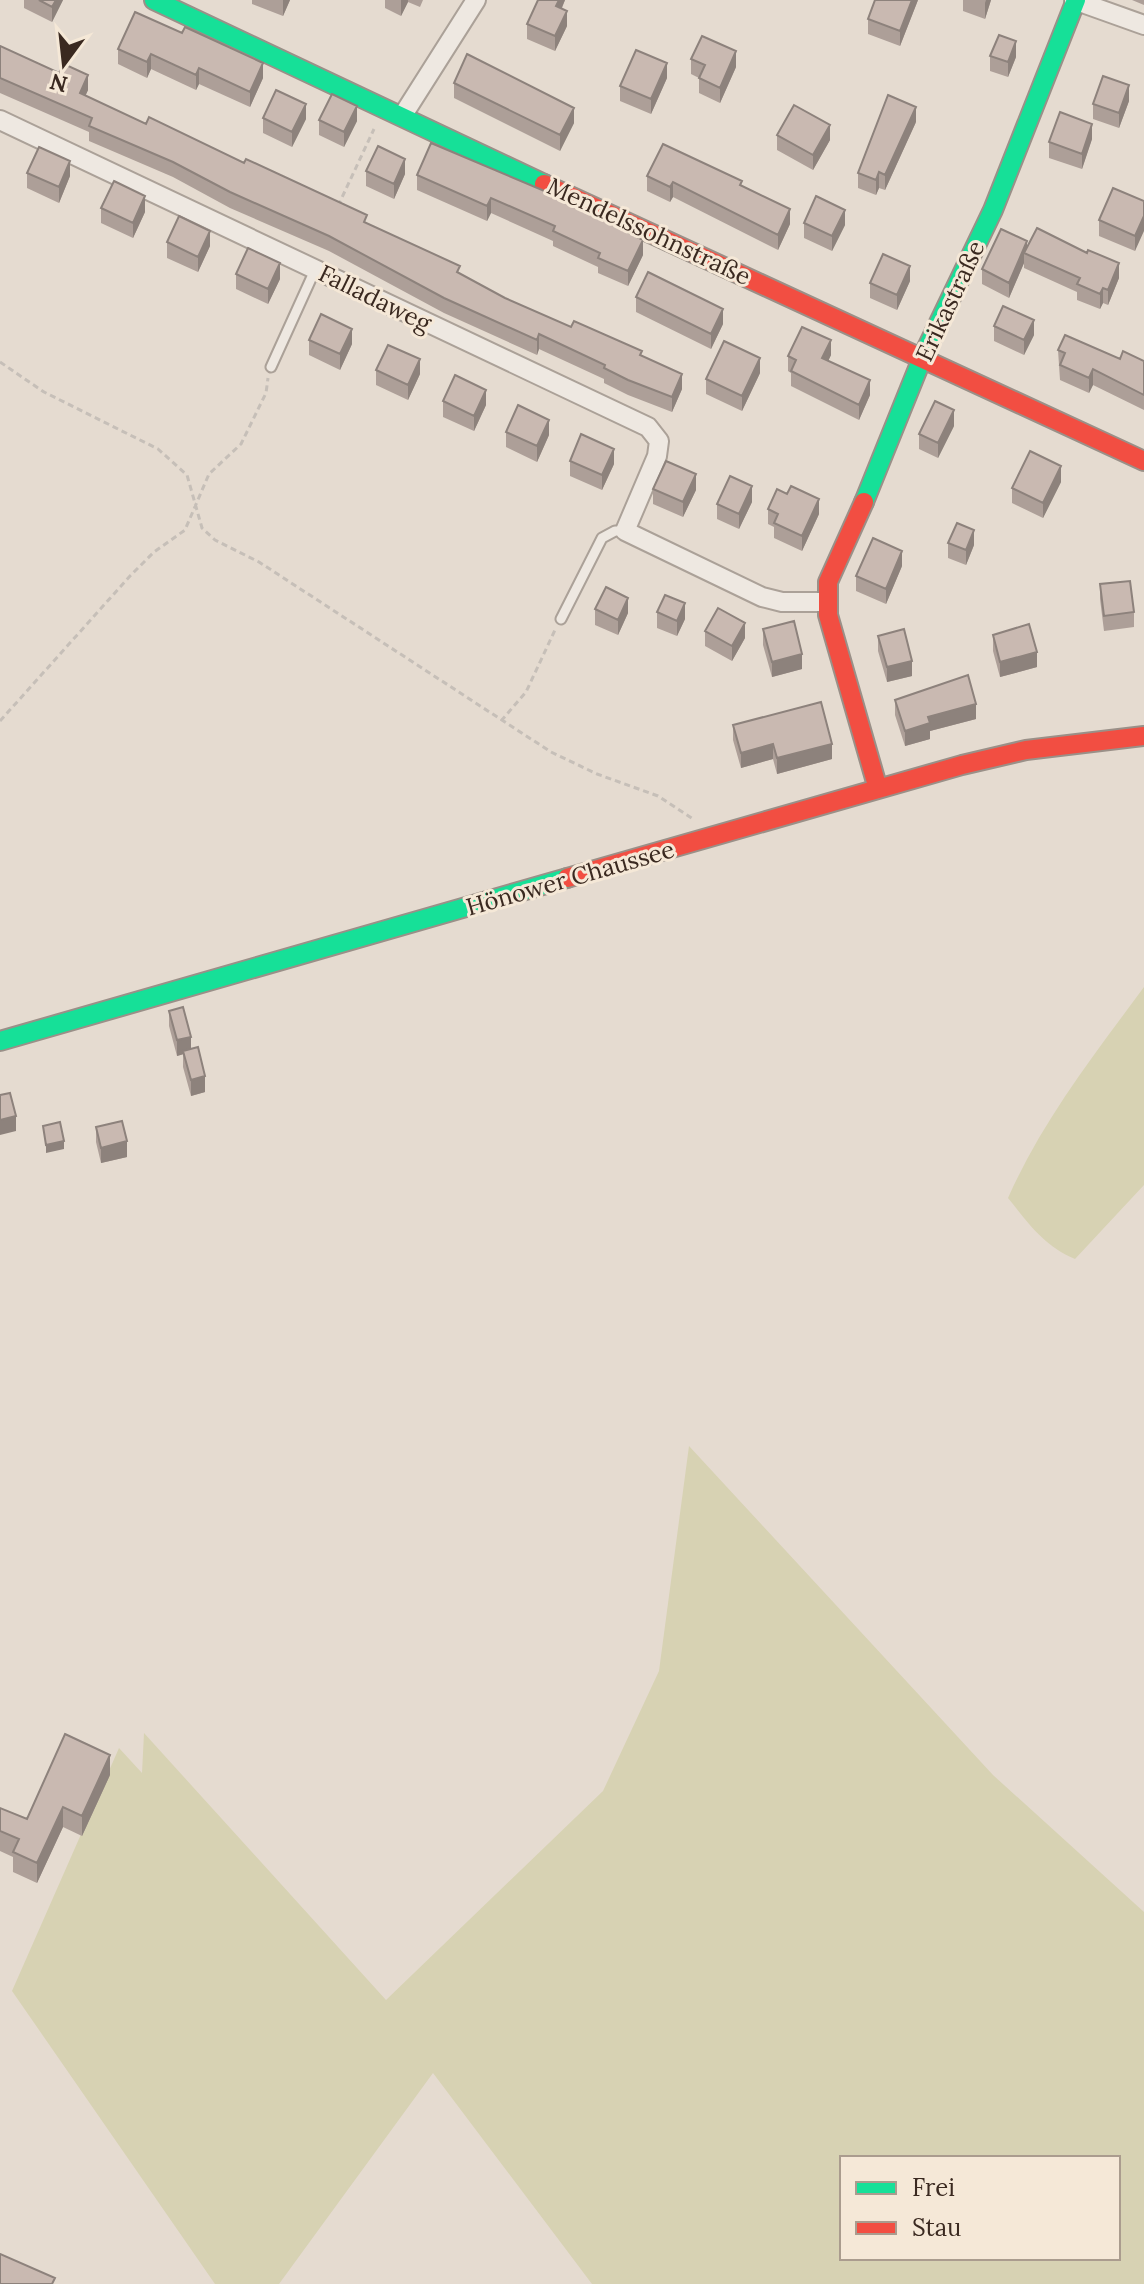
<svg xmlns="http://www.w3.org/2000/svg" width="1144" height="2284" font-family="Lora,serif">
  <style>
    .green { fill: #d7d2b3; fill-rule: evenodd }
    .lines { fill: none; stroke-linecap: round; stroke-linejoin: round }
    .lane-casing { stroke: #aba198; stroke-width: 13 }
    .street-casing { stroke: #aba198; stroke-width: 22 }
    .fast-casing { stroke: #9a9088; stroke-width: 22 }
    .jam-casing { stroke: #9a9088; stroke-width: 22 }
    .path { stroke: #c6bfb8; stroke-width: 3; stroke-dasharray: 6 4; stroke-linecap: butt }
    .lane { stroke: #eee8e1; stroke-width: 9 }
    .street { stroke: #eee8e1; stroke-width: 18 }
    .fast { stroke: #16e098; stroke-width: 18 }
    .jam { stroke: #f24e42; stroke-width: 18 }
    .wall { fill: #ad9f98 }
    .shaded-wall { fill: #8d827c }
    .building { fill: #c9b9b1; stroke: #8d827c; stroke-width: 2 }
    .labels { text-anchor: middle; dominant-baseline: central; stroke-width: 6; stroke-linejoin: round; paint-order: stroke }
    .street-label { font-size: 24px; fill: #3a2920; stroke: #f5e8d7 }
  </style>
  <rect width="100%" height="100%" fill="#e5dbd0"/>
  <path class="green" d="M1144,987v198l-69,74c-31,-13 -46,-35 -67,-61 34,-77 86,-143 136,-211z
    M689,1446l304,329 151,137v372h-552l-159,-211 -154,211h-64l-203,-293 107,-243 23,25 2,-40 242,267 217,-209 56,-120zM842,2158h276v100h-276z"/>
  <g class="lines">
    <g class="lane-casing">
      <path id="lane" d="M271,367l44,-97
        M561,619l41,-81 13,-7h10"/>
    </g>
    <g class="street-casing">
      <path id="street" d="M1074,0l70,25
        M403,115l73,-115
        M0,120l648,307 11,14 -2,15 -32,75 137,66 20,5h43"/>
    </g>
    <g class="fast-casing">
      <path id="fast" d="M154,0l390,184
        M864,502l59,-146 70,-146 83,-210
        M0,1041l567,-163"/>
    </g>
    <g class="jam-casing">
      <path id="jam" d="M544,184l600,277
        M864,502l-36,80v33l50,174
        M567,878l395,-113 64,-15 118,-14"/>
    </g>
    <path class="path" d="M338,206l36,-77
      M0,362l44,30 114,57 29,26 15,53 13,12 44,22 292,190 46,22 61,22 35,23
      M0,721l130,-145 24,-24 31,-22 24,-56 32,-30 25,-51 2,-15
      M501,721l25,-29 29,-62"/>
    <use href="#lane" class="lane"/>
    <use href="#street" class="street"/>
    <use href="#fast" class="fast"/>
    <use href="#jam" class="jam"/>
  </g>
  <path class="wall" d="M24,0h39l-11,22 -28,-14z
    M252,0h38l-7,16 -31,-12z
    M385,0h38l-3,7 -12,-5 -7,14 -16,-8z
    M538,0h27l-3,8 5,18 -12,25 -28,-12v-15z
    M918,0l-18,46 -32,-12v-15z
    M963,0h28l-6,19 -22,-8z
    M1132,0h12v5z
    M135,12l128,66 -13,29 -51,-23 -3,6 -45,-21 -4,9 -29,-14v-15z
    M0,46l59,27 29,17 -3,6 282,127 138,75 66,29 71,29 40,33 -10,23 -44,-17 -24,-12v-4l-65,-30 -2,6 -93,-42 -115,-62 -99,-43 -57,-31 -84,-36v-9l-89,-39z
    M990,56l26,1 -8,20 -18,-6z
    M691,59l45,8 -16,36 -21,-10v-15l-8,-4z
    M667,78l-16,36 -31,-13v-15z
    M454,83l120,40 -14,28 -106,-53z
    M1129,101l-10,27 -26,-9v-15z
    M263,118l43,1 -14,28 -29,-14z
    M319,120l38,1 -13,26 -25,-12z
    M916,122l-31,68 -6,-2 -3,7 -18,-7v-15z
    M777,135l53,5 -17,30 -36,-20z
    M1092,139l-10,30 -33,-11v-16z
    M431,143l212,112 -15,31 -30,-13v-6l-45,-21v-5l-62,-28 -4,8 -70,-31v-15z
    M366,171l39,3 -11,25 -28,-13z
    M27,173l43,3 -11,27 -32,-15z
    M647,176l95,10 48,38 -12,26 -105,-53 -3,5 -23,-11z
    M1144,201l-9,50 -36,-15v-16z
    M101,208l44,4 -12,26 -32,-15z
    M804,223l41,2 -13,26 -28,-13z
    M167,242l43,4 -12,26 -31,-14z
    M1027,247l92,31 -11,27 -5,-2 -3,6 -23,-9v-8l-53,-24v-5l-15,35 -27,-14v-15z
    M236,274l44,5 -12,25 -32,-15z
    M910,281l-13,29 -27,-12v-15z
    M636,297l87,27 -12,25 -75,-37z
    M994,326l40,9 -10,20 -30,-14z
    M309,340l43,4 -12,26 -31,-15z
    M1058,350l86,11v49l-51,-25 -4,8 -29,-13z
    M831,355l-3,6 42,34 -11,25 -68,-34v-13l-3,-2v-15z
    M376,370l44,4 -12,26 -32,-15z
    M760,373l-18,38 -36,-17v-15z
    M443,401l43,4 -12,26 -31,-14z
    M954,426l-16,32 -19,-9v-15z
    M506,432l43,3 -12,27 -31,-15z
    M570,461l44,3 -12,26 -32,-14z
    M1061,482l-18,36 -31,-15v-15z
    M653,489l43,1 -13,27 -30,-13z
    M752,502l-13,27 -22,-10v-15z
    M768,509l51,5 -17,37 -28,-13v-11l-6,-3z
    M948,543l26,2 -8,20 -18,-7z
    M902,566l-16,38 -30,-13v-15z
    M1100,584l34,28v15l-30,4 -4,-32z
    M595,609l33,4 -10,22 -23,-10z
    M657,612l28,7 -8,17 -20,-8z
    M763,629l39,40 -30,8 -9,-32z
    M705,631l40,7 -13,23 -27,-15z
    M993,635l44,32 -37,10 -7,-26z
    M878,636l34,40 -25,6 -9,-31z
    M895,700l81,19 -46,12v8l-25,7 -10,-31z
    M733,725l99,34 -55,15 -4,-15 -32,9 -8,-28z
    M169,1011l36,81 -14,4 -8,-29v-13l-6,2 -8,-30z
    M96,1127l31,30 -26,6 -5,-21z
    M110,1775l-28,61 -19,-9 -26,56 -24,-11v-15l-13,-6v-43l27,11z"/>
  <path class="shaded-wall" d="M56,0h7l-11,22v-15z
    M283,0h7l-7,16z
    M401,0h7v2l-7,14z
    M559,0h6l-9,21v-15z
    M912,0h6l-18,46v-15z
    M986,0h5l-6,19v-16z
    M567,11v15l-12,25v-15z
    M1016,41v16l-8,20v-15z
    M736,51v16l-16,36v-15z
    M151,54v15l-4,9v-16z
    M263,63v15l-13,29v-15z
    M667,63v15l-16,36v-15z
    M199,68v16l-3,6v-15z
    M88,75v15l-8,18v-15z
    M1129,85v16l-10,27v-15z
    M306,104v15l-14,28v-15z
    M357,106v15l-13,26v-15z
    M916,107v15l-31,68v-15z
    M574,108v15l-14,28v-16z
    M1092,124v15l-10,30v-15z
    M830,125v15l-17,30v-15z
    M405,159v15l-11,25v-15z
    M70,161v15l-11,27v-16z
    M879,172v16l-3,7v-15z
    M673,182v15l-3,5v-15z
    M145,196v16l-12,26v-15z
    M491,198v15l-4,8v-15z
    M790,209v15l-12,26v-15z
    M845,210v15l-13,26v-15z
    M1144,216v15l-9,20v-15z
    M210,231v15l-12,26v-15z
    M643,240v15l-15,31v-15z
    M1027,241v13l-3,-1v10l-15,35v-15z
    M280,263v16l-12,25v-15z
    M1119,263v15l-11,27v-15z
    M910,266v15l-13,29v-15z
    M1103,288v15l-3,6v-15z
    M723,309v15l-12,25v-15z
    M1034,320v15l-10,20v-15z
    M352,329v15l-12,26v-16z
    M539,334v15l-2,6v-15z
    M831,340v15l-9,19v-16z
    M760,358v15l-18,38v-15z
    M420,359v15l-12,26v-15z
    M1093,369v16l-4,8v-15z
    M682,374v15l-10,23v-15z
    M870,380v15l-11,25v-15z
    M486,390v15l-12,26v-15z
    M954,410v16l-16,32v-15z
    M549,420v15l-12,27v-16z
    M614,449v15l-12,26v-15z
    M1061,466v16l-18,36v-15z
    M696,474v16l-13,27v-15z
    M752,486v16l-13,27v-15z
    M819,499v15l-17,37v-15z
    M974,530v15l-8,20v-15z
    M902,551v15l-16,38v-15z
    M628,598v15l-10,22v-15z
    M685,603v16l-8,17v-15z
    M745,623v15l-13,23v-15z
    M1037,652v15l-37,10v-15z
    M802,654v15l-30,8v-15z
    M912,661v15l-25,6v-15z
    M976,704v15l-46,12v8l-25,7v-15l23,-14z
    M773,744v15l-32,9v-15z
    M832,744v15l-55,15v-16z
    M191,1037v15l-14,4v-16z
    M205,1076v16l-14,4v-16z
    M16,1116v15l-16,4v-15z
    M64,1141v8l-18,4v-8z
    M127,1141v16l-26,6v-15z
    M110,1755v20l-28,61v-20z
    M63,1807v20l-26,56v-20z"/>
  <path class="building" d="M39,0h17l-4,7z
    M538,0h21l-3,6 11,5 -12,25 -28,-12z
    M875,0h37l-12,31 -32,-12z
    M135,12l47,21 3,-6 78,36 -13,29 -51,-24 -3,7 -45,-21 -4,8 -29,-13z
    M999,35l17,6 -8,21 -18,-6z
    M702,36l34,15 -16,37 -21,-10 6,-13 -14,-6z
    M0,46l59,27 5,-9 24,11 -8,18 66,31 3,-7 95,46 2,-4 121,56 -3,7 96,44 -3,6 48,26 66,29 3,-6 68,30 -2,4 42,19 -10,23 -44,-17 -24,-12 1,-3 -66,-31 -2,6 -93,-42 -115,-62 -99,-44 -57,-30 -84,-36 3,-8 -92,-40z
    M636,50l31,13 -16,36 -31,-13z
    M467,54l107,54 -14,27 -106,-52z
    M1103,76l26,9 -10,28 -26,-9z
    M276,90l30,14 -14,28 -29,-14z
    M332,94l25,12 -13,26 -25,-12z
    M888,95l28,12 -31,68 -6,-3 -3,8 -18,-7z
    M794,105l36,20 -17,30 -36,-20z
    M1060,112l32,12 -10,30 -33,-12z
    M431,143l123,52 89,45 -15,31 -30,-13 2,-5 -47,-22 2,-5 -64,-28 -4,8 -70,-31z
    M663,144l79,37 -2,4 50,24 -12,26 -105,-53 -3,5 -23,-11z
    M378,146l27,13 -11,25 -28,-13z
    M39,147l31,14 -11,26 -32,-14z
    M114,181l31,15 -12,27 -32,-15z
    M1113,188l31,13v15l-9,20 -36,-16z
    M816,196l29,14 -13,26 -28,-13z
    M179,216l31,15 -12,26 -31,-15z
    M1037,228l50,25 1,-3 31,13 -11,27 -5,-2 -3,6 -23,-10 3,-6 -56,-25z
    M1001,229l26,12 -18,42 -27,-14z
    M248,248l32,15 -12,26 -32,-15z
    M883,254l27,12 -13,29 -27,-12z
    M648,272l75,37 -12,25 -75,-37z
    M1003,306l31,14 -10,20 -30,-14z
    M321,314l31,15 -12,25 -31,-14z
    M802,327l29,13 -9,18 48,22 -11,25 -68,-34 5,-11 -8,-4z
    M1065,335l55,24 3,-8 21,10v34l-51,-26 -4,9 -29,-13 5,-12 -7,-3z
    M724,341l36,17 -18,38 -36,-17z
    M388,345l32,14 -12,26 -32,-15z
    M455,375l31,15 -12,26 -31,-15z
    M935,401l19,9 -16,33 -19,-9z
    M518,405l31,15 -12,26 -31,-14z
    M581,434l33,15 -12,26 -32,-14z
    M1030,451l31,15 -18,37 -31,-15z
    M666,461l30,13 -13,28 -30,-13z
    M730,476l22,10 -13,28 -22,-10z
    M791,486l28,13 -17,37 -28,-13 4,-9 -10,-5 9,-20 10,5z
    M957,523l17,7 -8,20 -18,-7z
    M873,538l29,13 -16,38 -30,-13z
    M1130,581l4,31 -30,4 -4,-32z
    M606,587l22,11 -10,22 -23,-11z
    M665,595l20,8 -8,18 -20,-9z
    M718,608l27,15 -13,23 -27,-15z
    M794,621l8,33 -30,8 -9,-33z
    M1029,624l8,28 -37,10 -7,-27z
    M904,629l8,32 -25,6 -9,-31z
    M968,675l8,29 -48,13 2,6 -25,8 -10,-31z
    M821,702l11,42 -55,14 -4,-14 -32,9 -8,-28z
    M183,1007l8,30 -14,3 -8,-29z
    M198,1047l7,29 -14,4 -8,-29z
    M10,1093l6,23 -16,4v-25z
    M122,1121l5,20 -26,7 -5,-21z
    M60,1122l4,19 -18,4 -3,-19z
    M65,1734l45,21 -28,61 -19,-9 -26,56 -24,-11 6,-13 -19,-8v-23l27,11z
    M0,2254l55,24 -3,6h-52z"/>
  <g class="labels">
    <g class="street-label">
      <text transform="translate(649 231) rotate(25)">Mendelssohnstraße</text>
      <text transform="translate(375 298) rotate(26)">Falladaweg</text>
      <text transform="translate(950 301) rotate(-65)">Erikastraße</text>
      <text transform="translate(570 878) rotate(-16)">Hönower Chaussee</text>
    </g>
  </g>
  <rect x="840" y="2156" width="280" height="104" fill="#f5e8d7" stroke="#aa9c8e" stroke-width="2"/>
  <rect x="856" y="2182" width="40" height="12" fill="#16e098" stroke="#aa9c8e" stroke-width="2"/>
  <text x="912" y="2196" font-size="24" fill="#3a2920">Frei</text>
  <rect x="856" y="2222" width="40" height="12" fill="#f24e42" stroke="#aa9c8e" stroke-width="2"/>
  <text x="912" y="2236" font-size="24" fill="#3a2920">Stau</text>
  <g transform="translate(64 64) rotate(195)" stroke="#f5e8d7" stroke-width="6" paint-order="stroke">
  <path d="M0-6L14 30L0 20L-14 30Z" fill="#3a2920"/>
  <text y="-12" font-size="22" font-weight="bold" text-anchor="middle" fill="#3a2920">N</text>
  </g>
</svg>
